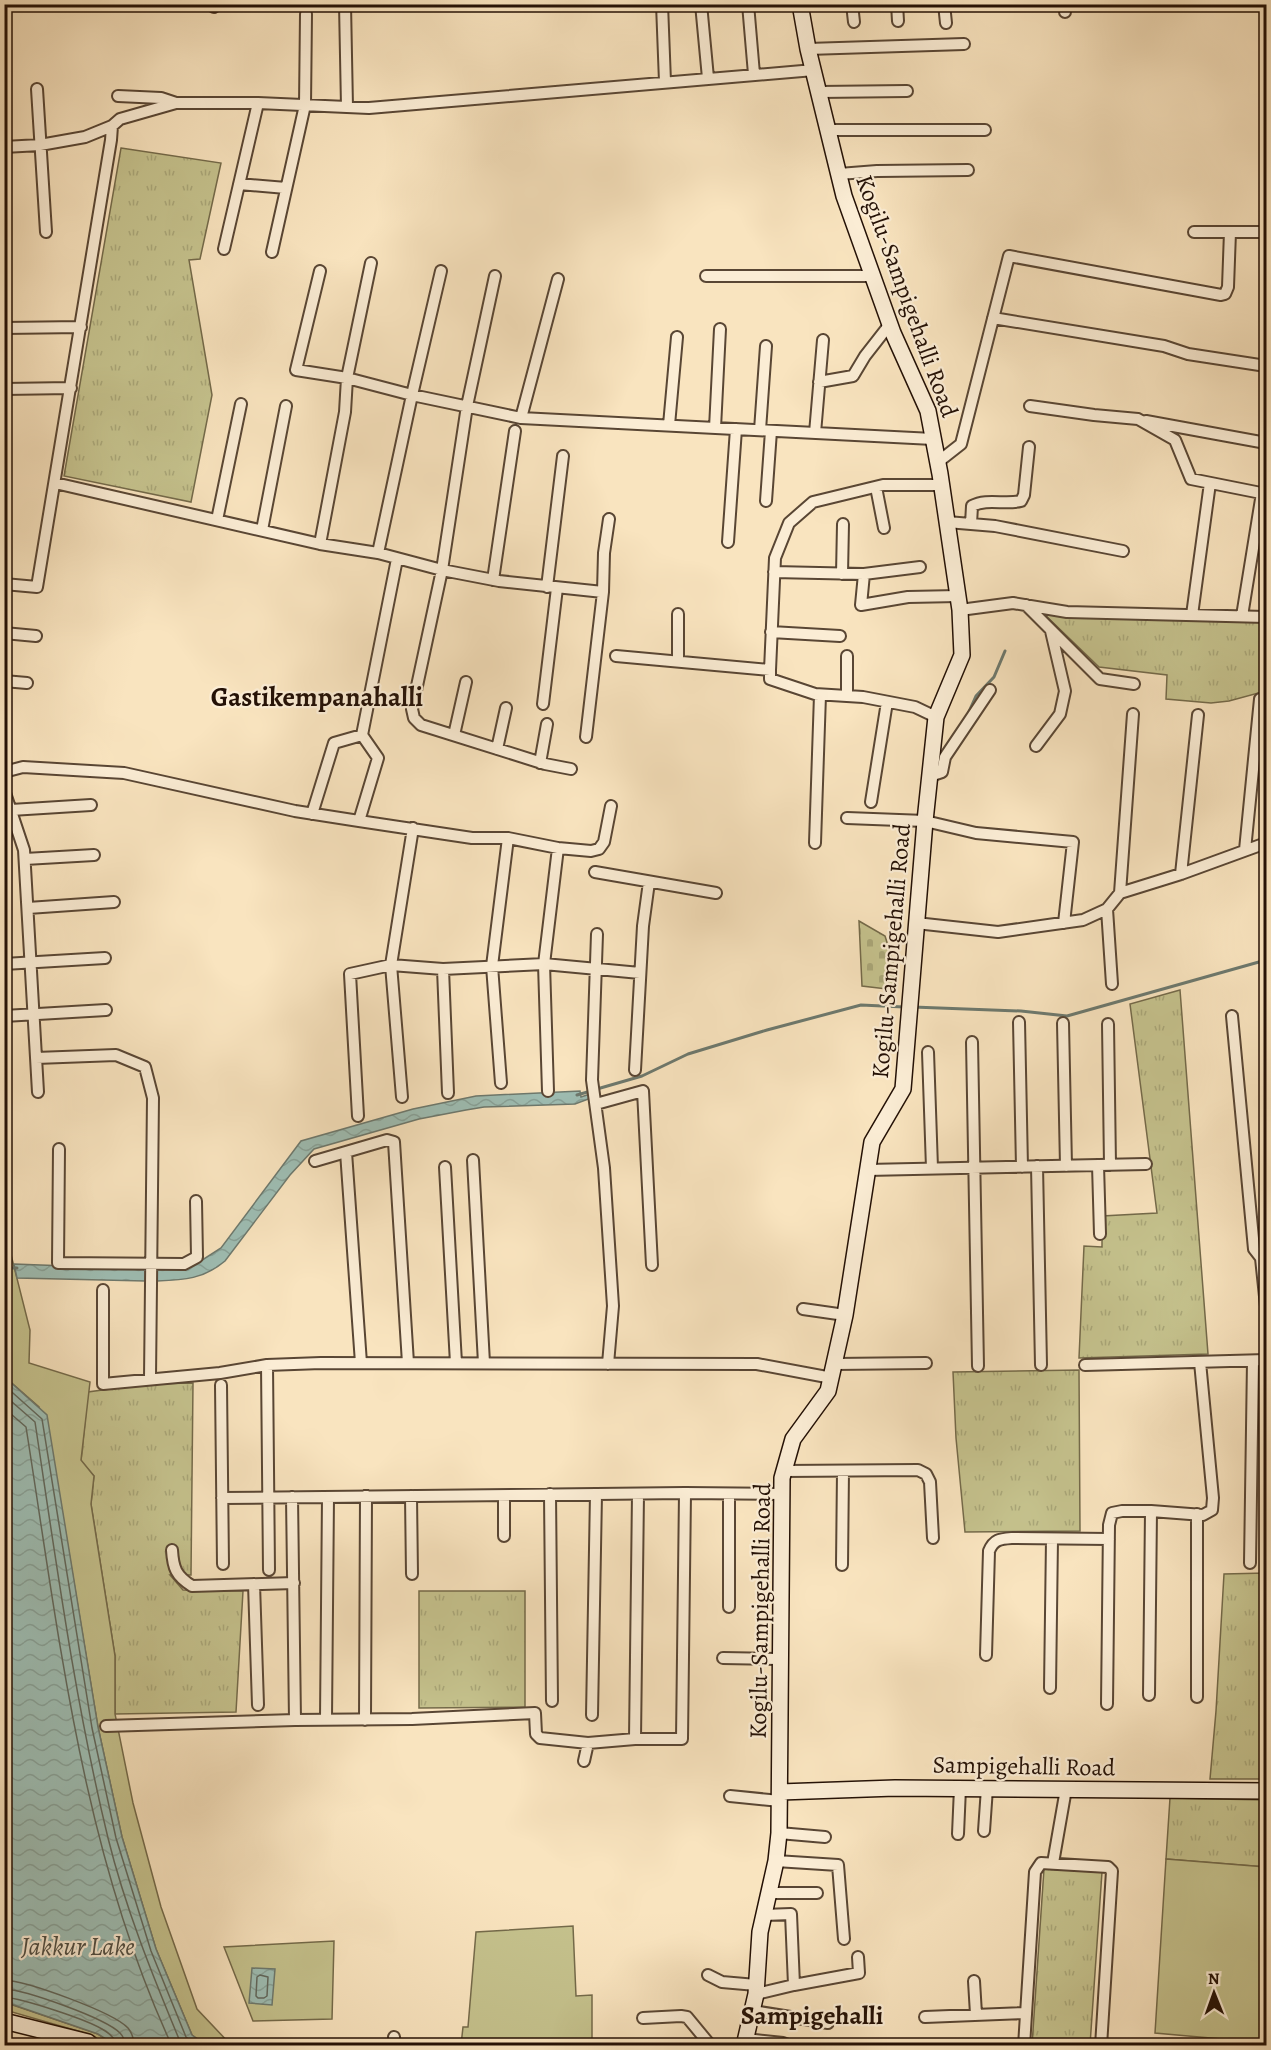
<svg xmlns="http://www.w3.org/2000/svg" width="1271" height="2050" font-family="Alegreya,serif">
  <style>
    .grass { fill: url(#grass-tufts); stroke: #746a4a; stroke-width: 1.5 }
    .cemetery { fill: url(#cemetery-stones); stroke: #746a4a; stroke-width: 1.5 }
    .park { fill: #c5c28d; stroke: #746a4a; stroke-width: 1.5 }
    .water { fill: url(#water-waves); stroke: #6d796e; stroke-width: 1.5 }
    .lines { fill: none; stroke-linecap: round; stroke-linejoin: round }
    .shore { stroke: #61685d; stroke-width: 1.5 }
    .stream { stroke: #6d796e; stroke-width: 3 }
    .street-casing { stroke: #594634; stroke-width: 14 }
    .secondary-casing { stroke: #241106; stroke-width: 18 }
    .street { stroke: #fbedd5; stroke-width: 10 }
    .secondary { stroke: #fbedd5; stroke-width: 15 }
    .labels { text-anchor: middle; dominant-baseline: central; stroke-width: 4.5; stroke-linejoin: round; paint-order: stroke }
    .street-label { font-size: 24px; fill: #241106; stroke: #fbedd5 }
    .water-label { font-size: 26px; font-style: italic; fill: #4f4e43; stroke: #fbedd5 }
    .neighbourhood-label { font-size: 26px; font-weight: bold; fill: #241106; stroke: #fbedd5 }
    .quarter-label { font-size: 27px; font-weight: bold; fill: #241106; stroke: #fbedd5 }
  </style>
  <defs>
    <pattern id="grass-tufts" width="24" height="20" patternUnits="userSpaceOnUse" patternTransform="scale(1.5)"><rect width="24" height="20" fill="#c5c28d"/><path d="M3 7l-1-3M5 7V3M7 7l1-3M15 17l-1-3M17 17v-4M19 17l1-3" fill="none" stroke="#a9a678"/></pattern>
    <pattern id="cemetery-stones" width="16" height="16" patternUnits="userSpaceOnUse" patternTransform="scale(1.5)"><rect width="16" height="16" fill="#c5c28d"/><path d="M2 7V4a2 2 0 0 1 4 0v3zM10 15v-3a2 2 0 0 1 4 0v3z" fill="#a9a678"/></pattern>
    <pattern id="water-waves" width="16" height="10" patternUnits="userSpaceOnUse" patternTransform="scale(1.5)"><rect width="16" height="10" fill="#9ebeb4"/><path d="M0 5q4-4 8 0t8 0" fill="none" stroke="#88a299"/></pattern>
  </defs>
  <rect width="100%" height="100%" fill="#f9e4bf"/>
  <filter id="stains"><feTurbulence type="fractalNoise" baseFrequency=".00333" numOctaves="4"/><feColorMatrix values="0 0 0 0 .2 0 0 0 0 .09 0 0 0 0 .02 0 0 0 .5 -.17"/></filter>
  <radialGradient id="worn" r=".72"><stop offset=".6" stop-color="#630" stop-opacity="0"/><stop offset="1" stop-color="#630" stop-opacity=".3"/></radialGradient>
  <path class="grass" d="M121,148l100,15 -21,96 -11,1 23,135 -21,107 -127,-26z
    M1042,612l224,9v70l-37,10 -18,2 -45,-4 1,-24 -68,-8z
    M1180,990l28,364 -129,4 5,-112 18,1v-31l55,-3 -27,-209z
    M1079,1370l1,161 -115,1 -9,-94 -3,-66z
    M193,1383l-2,192h-21l13,15 60,1 -7,121 -121,2v-58l-24,-152 3,-28 -13,-15 7,-69 58,-8z
    M1266,1573v206h-56l6,-68 8,-137z
    M419,1591h106v116l-106,1z
    M1170,1798l96,2v67l-100,-8z
    M1044,1869l58,3 -12,173h-58z"/>
  <path class="cemetery" d="M859,921l26,15 9,29 1,25 -33,-4z"/>
  <path class="park" d="M4,1227l26,103 -1,33 61,19 -9,78 13,16 -3,28 24,152v58l18,89 28,104 36,102 34,36h-25l-14,-10 -36,-86 -34,-112 -24,-110 -41,-246 -18,-74 -33,-29 -1,-6z
    M1166,1859l100,8v176l-111,-10z
    M573,1926l3,70 16,-1v50h-131l2,-18h5l8,-95z
    M334,1941l-2,78 -79,2 -29,-74z
    M4,2002l94,32 17,11h-8l-19,-11 -83,-24z"/>
  <path class="water" d="M580,1091l1,6 9,-3 1,4 -16,6 -91,3 -18,3 -47,9 -105,30 -24,26 -65,86c-21,18 -41,19 -68,20v-12h29l7,-3 28,-18 80,-107 112,-32 63,-13z
    M14,1264l132,5 -1,12 -128,-3z
    M5,1372l1,6 41,37 51,312 24,110 34,112 36,86 14,10h-91l-17,-11 -93,-32z
    M252,1968l23,1 -3,36 -23,-2z"/>
  <g class="lines">
    <path class="shore" d="M4,1385l38,34 50,309 24,110 35,113 35,86 10,9
      M4,1395l31,27c21,139 40,280 73,416 17,69 44,136 71,201l5,7
      M4,1408l22,19c33,208 56,425 146,619
      M260,1975l8,2 -1,19 -3,2h-6l-2,-2 1,-19z
      M4,1980c23,1 109,32 124,48 4,5 6,11 6,18
      M4,1989c22,1 101,29 116,44 4,4 5,7 5,13
      M4,1997c20,2 81,22 98,32 7,4 14,9 15,17"/>
    <path class="stream" d="M967,716l9,-20 18,-19 11,-26
      M913,1007l108,4 46,5 199,-56
      M597,1089l45,-13 46,-22 79,-24 94,-25 43,2
      M577,1095l14,-4
      M4,1268h13"/>
    <g class="street-casing">
      <path id="street" d="M213,4l1,3
        M345,4l2,103
        M662,4l3,78
        M701,4l7,74
        M748,4l6,70
        M852,4l2,18
        M897,4l1,17
        M944,4l2,19
        M1006,5v-1
        M1065,12v-8
        M808,49l156,-5
        M37,89l9,143
        M819,92l88,-1
        M118,96l43,2 15,5
        M829,130h156
        M4,147l36,-2 45,-8 27,-11 8,-7 56,-16h82l111,5 445,-38
        M839,174l38,-3 91,-1
        M239,184l47,4
        M1194,232h36
        M224,249l34,-146
        M272,252l33,-147 1,-91
        M320,271l-24,99 51,8 65,17 109,23 412,21
        M706,276h167
        M993,318l171,28 24,8 78,12
        M4,328l77,-1
        M819,382l34,-6 12,-20 25,-32
        M4,389l67,-1
        M1030,406l64,9 44,4 37,21 16,39 75,15
        M521,418l37,-139
        M1146,421l120,22
        M669,425l8,-88
        M715,428l5,-99
        M760,430l6,-84
        M815,433l8,-93
        M938,462l23,-18 48,-188 212,39 4,-1 3,-7 2,-55h36
        M55,483l265,61 58,9 64,17 25,-164 28,-130
        M876,487l8,41
        M766,501l5,-70
        M217,520l24,-116
        M947,522l48,4 128,25
        M971,524l1,-18c15,-8 33,-1 49,-5l3,-6 5,-48
        M262,530l24,-124
        M728,542l8,-113
        M320,544l25,-132 2,-34 24,-115
        M378,553l34,-158 29,-124
        M397,559l-35,176 16,23 -19,63 113,17h36l50,10 33,3 8,-2 5,-7 7,-36
        M774,572l90,2 -3,31 47,-8 50,-1
        M842,574l1,-50
        M864,574l56,-7
        M493,580l22,-149
        M4,584l33,3 74,-447 1,-14
        M547,587l16,-131
        M1026,605l74,74 34,5
        M960,610l53,-7 54,9 199,5
        M1192,615l18,-132
        M1242,616l20,-123
        M771,632l69,4
        M4,633l32,3
        M616,656l154,14
        M678,661v-47
        M4,681l23,2
        M847,696v-40
        M543,704l14,-116
        M936,717l-21,-10 -52,-10 -48,-3 -45,-15v-9l5,-112 14,-35 24,-21 70,-17h59
        M454,735l12,-53
        M586,737l17,-145 1,-39 5,-34
        M1036,746l24,-32 5,-23 -14,-60
        M497,749l9,-41
        M540,763l7,-39
        M571,769l-26,-5 -124,-39 -7,-7 -2,-9 30,-139 57,11 104,11
        M4,772l19,-5 101,6 171,38 64,10
        M930,776l12,-4 3,-15 45,-67
        M4,790l20,60 14,242
        M871,802l16,-100
        M11,810l80,-5
        M312,814l22,-71 28,-8
        M847,818l78,3 51,12 97,9 -9,81
        M815,843l5,-148
        M1245,850l15,-151
        M25,859l69,-4
        M595,872l121,21
        M1181,874l17,-159
        M1120,893l13,-179
        M28,908l86,-6
        M1107,909l5,75
        M916,923l82,9 85,-12 24,-11 13,-16 61,-19 85,-31
        M597,934l-5,146 12,88 9,138 -5,58
        M4,964l101,-6
        M443,969l5,124
        M4,1016l102,-6
        M1232,1016l22,233 7,9 5,48
        M1019,1022l3,145
        M1063,1023l3,143
        M1108,1024l2,141
        M972,1042l6,324
        M928,1052l4,116
        M36,1058l80,-3 29,12 8,31 -3,280
        M635,1070l8,-144 6,-44
        M501,1083l-9,-117 16,-128
        M548,1091l-4,-127 14,-116
        M402,1097l-11,-132 22,-137
        M596,1104l47,-13 9,174
        M358,1116l-8,-142 41,-9 52,4 101,-5 96,9
        M59,1149l-1,114 126,1 13,-7 -1,-56
        M346,1152l15,211
        M473,1160l11,203
        M315,1161l72,-21 7,2 14,221
        M1098,1165l2,69
        M1037,1166l4,199
        M445,1167l11,196
        M867,1170l279,-6
        M103,1290v94l117,-11 47,-8 54,-2 436,1 75,14
        M803,1309l42,6
        M835,1364l91,-1
        M267,1365l2,205
        M1085,1365l181,-5
        M221,1385l2,179
        M784,1471l134,-1 8,4 4,8 3,56
        M550,1494l2,207
        M729,1494v113
        M411,1496l1,78
        M504,1496v40
        M292,1497l3,223 117,-1 123,-6 1,21 4,4 48,5 47,-4h47l3,-246
        M222,1498l463,-5 97,1
        M1197,1514v183
        M172,1550c1,18 4,26 20,36l102,-3
        M1250,1563l3,-202
        M842,1565l1,-94
        M254,1584l4,121
        M986,1655l3,-104c5,-12 11,-12 24,-13l96,1
        M723,1658l58,1
        M1050,1688l2,-149
        M1149,1695l2,-184
        M1107,1704l2,-179 3,-12 10,-2h29l52,4 9,-5 1,-12 -13,-136
        M592,1715l4,-221
        M326,1719l2,-222
        M365,1720l1,-224
        M106,1726l189,-6
        M635,1739l3,-245
        M584,1761l4,-18
        M730,1796l50,5
        M984,1831l3,-43
        M779,1833l46,4
        M958,1834l2,-46
        M776,1861l62,4 6,74
        M1053,1863l13,-74
        M769,1893h48
        M708,1975l14,7 34,3
        M974,1981l2,33
        M794,1985l65,-12 -1,-16
        M756,1994l38,-9 -3,-71 -27,1
        M753,2011l75,12
        M925,2017l100,-4
        M643,2018l38,-2 6,1 24,29
        M394,2037l1,9
        M746,2039l37,4 8,3
        M1024,2046l11,-174 6,-9 67,4 4,4 -11,175"/>
    </g>
    <g class="secondary-casing">
      <path id="secondary" d="M780,1792l115,-4 371,3
        M4,2021l84,21 5,4
        M744,2046l12,-52 4,-62 16,-71 3,-28 3,-355 11,-39 35,-48 17,-76 27,-173 31,-53 22,-268 11,-104 26,-62 -2,-45 -20,-136 -12,-63 -35,-78 -49,-137 -36,-147 -8,-45"/>
    </g>
    <use href="#street" class="street"/>
    <use href="#secondary" class="secondary"/>
  </g>
  <g class="labels">
    <g class="street-label">
      <text transform="translate(907 296) rotate(70)">Kogilu-Sampigehalli Road</text>
      <text transform="translate(891 951) rotate(-85)">Kogilu-Sampigehalli Road</text>
      <text transform="translate(760 1611) rotate(-89)">Kogilu-Sampigehalli Road</text>
      <text transform="translate(1024 1766) rotate(1)">Sampigehalli Road</text>
    </g>
    <g class="water-label">
      <text x="78" y="1946">Jakkur Lake</text>
    </g>
    <g class="neighbourhood-label">
      <text x="812" y="2015">Sampigehalli</text>
    </g>
    <g class="quarter-label">
      <text x="317" y="697">Gastikempanahalli</text>
    </g>
  </g>
  <rect width="1271" height="2050" fill="none" stroke="#f9e4bf" stroke-width="24"/>
  <rect x="6" y="6" width="1259" height="2038" fill="none" stroke="#241106" stroke-width="3"/>
  <rect x="12" y="12" width="1247" height="2026" fill="none" stroke="#241106" stroke-width="1.5"/>
  <g transform="translate(1214 1993) rotate(359)" stroke="#fbedd5" stroke-width="4.5" paint-order="stroke">
  <path d="M0-4.5L10 22L0 15L-10 22Z" fill="#241106"/>
  <text y="-9" font-size="16" font-weight="bold" text-anchor="middle" fill="#241106">N</text>
  </g>
  <rect width="100%" height="100%" filter="url(#stains)"/>
  <rect width="100%" height="100%" fill="url(#worn)"/>
</svg>
